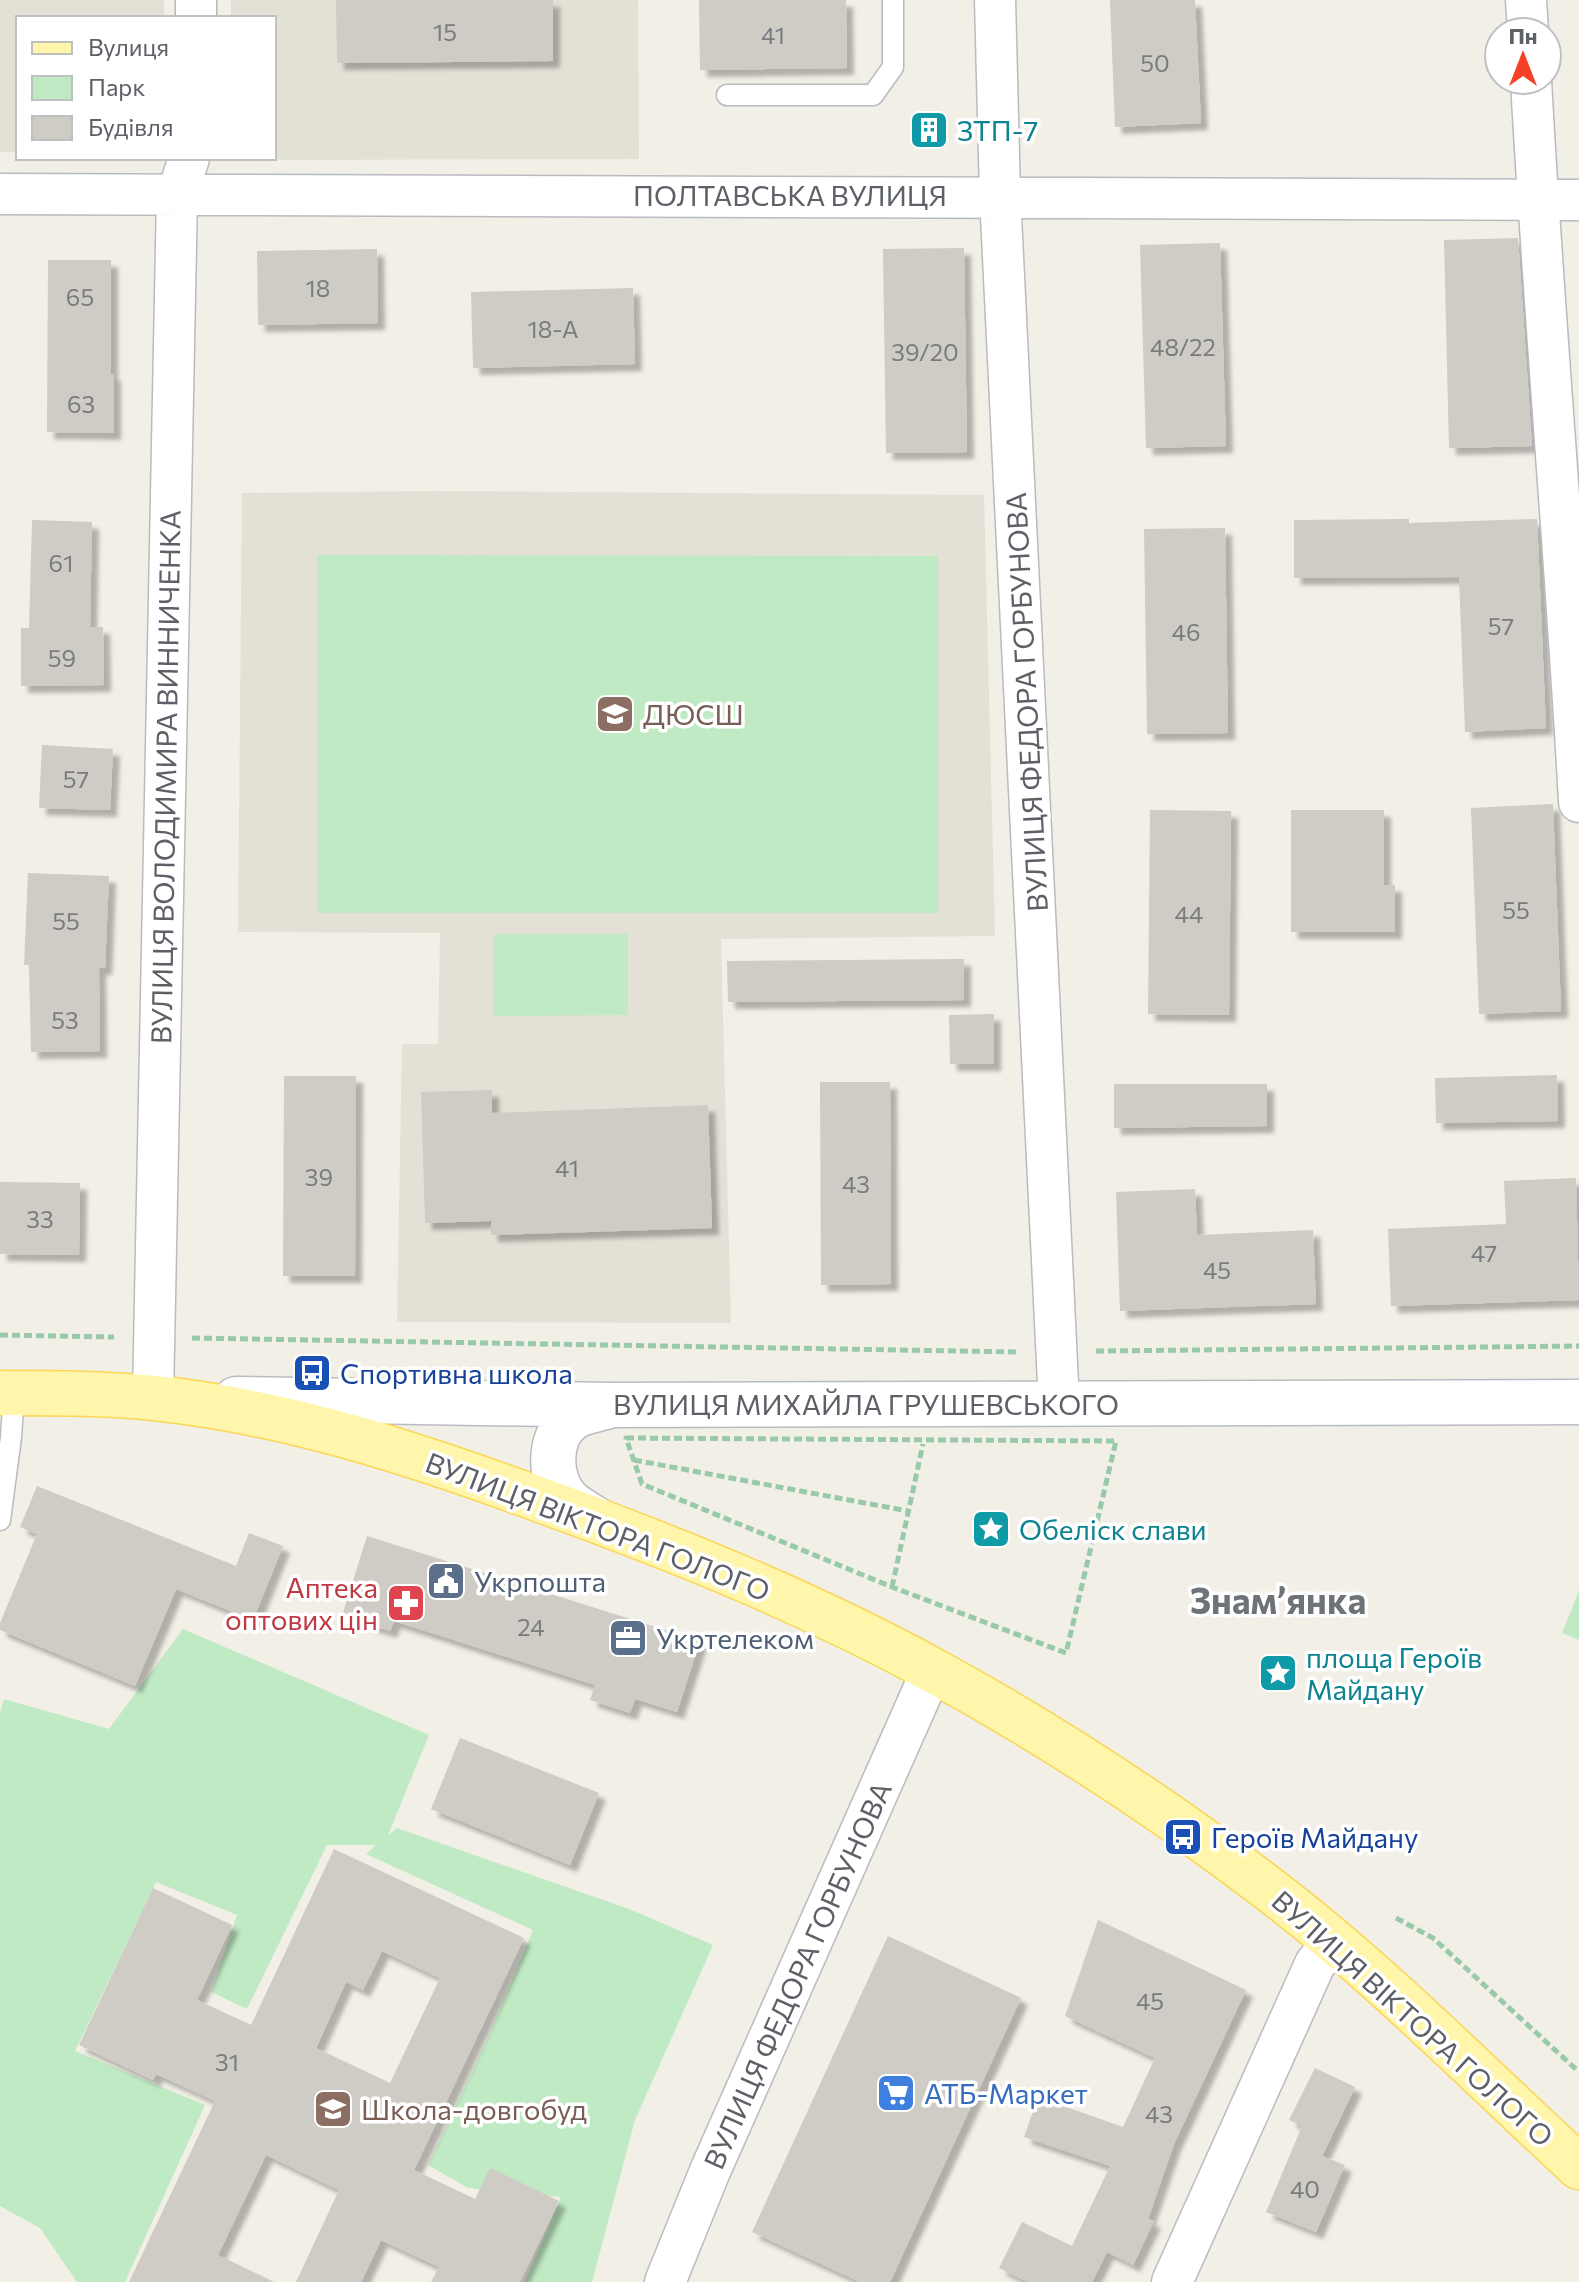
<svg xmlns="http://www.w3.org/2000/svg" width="1579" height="2282" font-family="Commissioner,sans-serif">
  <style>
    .education { fill: #e3e1d6 }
    .green { fill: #c0eac3 }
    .building { fill: #ceccc4; fill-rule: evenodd; filter: url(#shadow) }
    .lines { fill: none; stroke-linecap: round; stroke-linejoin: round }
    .service-casing { stroke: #b8bbc0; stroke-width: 23 }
    .minor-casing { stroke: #b8bbc0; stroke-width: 43 }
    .secondary-casing { stroke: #b9bcc2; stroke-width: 47 }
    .primary-casing { stroke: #fcd553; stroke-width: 47 }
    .path { stroke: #98c9a9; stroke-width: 5; stroke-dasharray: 8 4; stroke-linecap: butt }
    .service { stroke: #fff; stroke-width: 20 }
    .minor { stroke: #fff; stroke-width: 40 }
    .secondary { stroke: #fff; stroke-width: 44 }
    .primary { stroke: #fff6ac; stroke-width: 44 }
    .labels { text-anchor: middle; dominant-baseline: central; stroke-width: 7; stroke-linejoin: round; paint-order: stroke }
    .number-label { font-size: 24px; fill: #797c7e }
    .culture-label { font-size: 28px; fill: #0d838f; stroke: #fff; text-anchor: start }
    .street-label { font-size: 28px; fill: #5d6167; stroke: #fff }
    .education-label { font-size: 28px; fill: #785e54; stroke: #fff; text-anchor: start }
    .transit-label { font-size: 28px; fill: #164399; stroke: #fff; text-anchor: start }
    .service-label { font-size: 28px; fill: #4e5e75; stroke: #fff; text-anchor: start }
    .health-label { font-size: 28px; fill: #be3a42; stroke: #fff; text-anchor: end }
    .shop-label { font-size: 28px; fill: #366cbe; stroke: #fff; text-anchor: start }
    .district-label { font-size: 36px; font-weight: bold; fill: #6e7379; stroke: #fff }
  </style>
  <defs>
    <filter id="shadow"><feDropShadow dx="7" dy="7" stdDeviation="2" flood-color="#0004"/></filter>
  </defs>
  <rect width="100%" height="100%" fill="#f1efe6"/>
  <path class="education" d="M0,0h164v18h-146v134h-18z
    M231,0h407l1,159 -407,1 42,-2v-140h-43z
    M435,491l549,4 11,441 -274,3 10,384 -334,-1 5,-278h36l2,-111 -202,-1 4,-439z"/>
  <path class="green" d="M317,555l621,1v357h-621z
    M494,934h134v81l-134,1z
    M1579,1591v49l-17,-7z
    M183,1629l246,106 -41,100 9,-7 232,81 84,36 -78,175 -43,162h-67l36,-85 -93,-9 -40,-23 61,-129 44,-106 -167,-76 10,-9h-49l-80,164 -36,-17 26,-77 -81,-33 -81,169 130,54 -80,177h-48l-37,-54 -40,-22v-493l4,-14 105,30z"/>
  <path class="building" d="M336,0h217v61l-216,2z
    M699,0h147l1,68 -147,2z
    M1110,0h85l6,123 -86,4z
    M1518,238l14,208 -83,2 -5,-208z
    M1220,243l6,203 -80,2 -6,-203z
    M964,248l3,204 -81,1 -3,-204z
    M377,249l1,74 -120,2 -1,-74z
    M48,260h63v114h3v59l-67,-1z
    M633,288l2,76 -162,4 -2,-76z
    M1409,519v4l128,-4 9,209 -81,4 -6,-155 -165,1v-58z
    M32,520l60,2 -2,105h13l1,58 -83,1v-58h8z
    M1225,528l3,205 -81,1 -3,-205z
    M42,745l71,4 -3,61 -71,-2z
    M1553,804l8,207 -82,3 -8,-206z
    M1150,810l81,1 -2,204 -81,-1z
    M1291,810h93v75h11v47h-104z
    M28,873l81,3 -4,92h-6l1,83 -69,1 -2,-87h-5z
    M964,959v41l-236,2 -1,-41z
    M994,1014v50h-44l-1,-49z
    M1557,1075l1,46 -122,2 -1,-45z
    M284,1076h72l-1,200h-72z
    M820,1082h70l1,202 -70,1z
    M1114,1084h153v42l-153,2z
    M492,1090v23l216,-8 4,123 -221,7v-14l-66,2 -4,-131z
    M1576,1178l3,122 -188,6 -3,-77 118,-5 -2,-43z
    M0,1182l80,1 -1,72 -79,-1z
    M1195,1189l2,46 116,-5 3,74 -196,7 -4,-119z
    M37,1486l199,80 13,-33 34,13 -30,74 -77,-31 -41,97 -135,-56v-7l37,-89 -17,-7z
    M367,1536l333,105 -23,71 -42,-13 -5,14 -40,-13 5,-15 -201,-64 -4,10 -48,-15z
    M460,1738l139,55 -29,72 -139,-56z
    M334,1849l190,89 -110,232 61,29 15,-31 69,33 -39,81h-89l8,-15 -58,-27 -20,42h-65l43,-92 -73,-35 -48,100 56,27h-145l86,-181 -59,-27 -3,6 -74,-35 74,-157 79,37 -35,75 54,25zM382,1951l58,27 -50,105 -74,-35 30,-66 17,8z
    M1098,1920l148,70 -72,154 -26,75 6,2 -21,44 -26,-13 -15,30h-64l-29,-14 23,-46 50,24 38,-80 -86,-29 14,-40 85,30 32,-69 -90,-42z
    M888,1936l133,62 -131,284h-30l-108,-50z
    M1315,2068l40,19 -33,69 23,9 -29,67 -50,-20 36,-86 -13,-6z"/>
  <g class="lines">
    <g class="service-casing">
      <path id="service" d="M727,95h146l20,-28v-67
        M0,1520l11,-83 3,-44"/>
    </g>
    <g class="minor-casing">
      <path id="minor" d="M196,0v18
        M995,0l5,195 59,1209
        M1526,0l2,32
        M1531,80c13,241 35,481 48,722
        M0,194l1579,6
        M153,1398l24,-1203 12,-37
        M665,2282l45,-111 222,-501
        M1172,2282l143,-318 19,-23"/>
    </g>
    <g class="secondary-casing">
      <path id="secondary" d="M236,1399l374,6 969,-3
        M597,1520c-9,-6 -19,-11 -27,-18 -24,-22 -23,-72 8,-87 10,-4 21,-6 31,-9"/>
    </g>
    <g class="primary-casing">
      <path id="primary" d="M0,1393c51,0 103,0 154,5 135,14 265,57 392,104 133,48 266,102 390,170 115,63 228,137 333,217 110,84 208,184 310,278"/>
    </g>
    <path class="path" d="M0,1335l114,2
      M192,1338l826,14
      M1096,1351l483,-5
      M626,1438l490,3 -50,212 -174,-66 -250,-103z
      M634,1460l274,51
      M892,1587l31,-143
      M1396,1918l37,20 146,134"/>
    <use href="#service" class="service"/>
    <use href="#minor" class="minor"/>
    <use href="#secondary" class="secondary"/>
    <use href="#primary" class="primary"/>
  </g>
  <defs>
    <g id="building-square" transform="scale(2)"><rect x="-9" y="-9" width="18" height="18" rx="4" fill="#0f9aa8" stroke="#fff"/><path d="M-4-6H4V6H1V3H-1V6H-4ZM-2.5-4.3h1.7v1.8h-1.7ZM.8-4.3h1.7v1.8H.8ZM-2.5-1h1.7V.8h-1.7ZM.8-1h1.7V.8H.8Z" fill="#fff"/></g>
    <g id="school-square" transform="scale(2)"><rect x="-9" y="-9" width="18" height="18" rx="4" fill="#8d6e63" stroke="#fff"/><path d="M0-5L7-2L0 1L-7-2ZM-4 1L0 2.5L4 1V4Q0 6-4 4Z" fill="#fff"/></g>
    <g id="bus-square" transform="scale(2)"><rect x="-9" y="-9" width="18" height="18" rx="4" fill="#1a4fb4" stroke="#fff"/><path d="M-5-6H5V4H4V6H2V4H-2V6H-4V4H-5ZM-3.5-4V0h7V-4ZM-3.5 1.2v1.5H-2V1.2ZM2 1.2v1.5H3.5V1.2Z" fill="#fff"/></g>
    <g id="sight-square" transform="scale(2)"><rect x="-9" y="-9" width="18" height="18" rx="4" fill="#0f9aa8" stroke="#fff"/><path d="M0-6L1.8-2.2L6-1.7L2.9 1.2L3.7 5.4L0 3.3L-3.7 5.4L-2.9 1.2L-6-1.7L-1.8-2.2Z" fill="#fff"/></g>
    <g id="civic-square" transform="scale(2)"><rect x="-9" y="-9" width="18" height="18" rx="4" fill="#5c6f8a" stroke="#fff"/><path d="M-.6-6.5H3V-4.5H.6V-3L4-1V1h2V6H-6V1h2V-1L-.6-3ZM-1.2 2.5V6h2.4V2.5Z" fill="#fff"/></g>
    <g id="pharmacy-square" transform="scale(2)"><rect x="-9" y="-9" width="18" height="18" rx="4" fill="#e0444e" stroke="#fff"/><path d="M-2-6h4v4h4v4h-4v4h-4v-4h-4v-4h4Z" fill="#fff"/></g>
    <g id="office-square" transform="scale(2)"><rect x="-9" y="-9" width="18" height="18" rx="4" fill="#5c6f8a" stroke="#fff"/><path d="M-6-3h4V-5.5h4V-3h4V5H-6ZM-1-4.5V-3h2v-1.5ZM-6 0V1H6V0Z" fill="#fff"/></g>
    <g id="supermarket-square" transform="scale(2)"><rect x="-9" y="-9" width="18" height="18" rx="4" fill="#3f7fe0" stroke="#fff"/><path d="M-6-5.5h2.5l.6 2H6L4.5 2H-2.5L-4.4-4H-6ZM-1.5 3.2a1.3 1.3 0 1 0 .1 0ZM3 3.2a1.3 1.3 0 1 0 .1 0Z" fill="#fff"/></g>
  </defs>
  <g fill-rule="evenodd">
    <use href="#building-square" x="929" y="130"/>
    <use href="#school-square" x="615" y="714"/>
    <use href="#bus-square" x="312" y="1373"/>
    <use href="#sight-square" x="991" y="1529"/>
    <use href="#civic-square" x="446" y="1581"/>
    <use href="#pharmacy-square" x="406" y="1603"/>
    <use href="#office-square" x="628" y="1638"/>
    <use href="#sight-square" x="1278" y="1673"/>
    <use href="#bus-square" x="1183" y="1837"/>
    <use href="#supermarket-square" x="896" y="2093"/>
    <use href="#school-square" x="333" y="2109"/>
  </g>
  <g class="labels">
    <g class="number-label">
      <text x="445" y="31">15</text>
      <text x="773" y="34">41</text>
      <text x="1155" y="62">50</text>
      <text x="318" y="287">18</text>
      <text x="80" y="296">65</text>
      <text x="553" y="328">18-А</text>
      <text x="1183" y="346">48/22</text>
      <text x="925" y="351">39/20</text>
      <text x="81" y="403">63</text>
      <text x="61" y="562">61</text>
      <text x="1501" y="625">57</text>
      <text x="1186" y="631">46</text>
      <text x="62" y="657">59</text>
      <text x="76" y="778">57</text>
      <text x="1516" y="909">55</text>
      <text x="1189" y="913">44</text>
      <text x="66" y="920">55</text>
      <text x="65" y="1019">53</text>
      <text x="567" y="1167">41</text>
      <text x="319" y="1176">39</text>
      <text x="856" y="1183">43</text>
      <text x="40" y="1218">33</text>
      <text x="1484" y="1252">47</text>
      <text x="1217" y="1269">45</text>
      <text x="531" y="1626">24</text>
      <text x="1150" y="2000">45</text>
      <text x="227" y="2061">31</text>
      <text x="1159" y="2113">43</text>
      <text x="1305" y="2188">40</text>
    </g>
    <g class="culture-label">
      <text x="957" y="130">ЗТП-7</text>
      <text x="1019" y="1529">Обеліск слави</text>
      <text x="1306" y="1657">площа Героїв<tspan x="1306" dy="32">Майдану</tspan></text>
    </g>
    <g class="street-label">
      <text x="790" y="195">ПОЛТАВСЬКА ВУЛИЦЯ</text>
      <text transform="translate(1026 702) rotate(-93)">ВУЛИЦЯ ФЕДОРА ГОРБУНОВА</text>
      <text transform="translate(165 777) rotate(-89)">ВУЛИЦЯ ВОЛОДИМИРА ВИННИЧЕНКА</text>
      <text x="866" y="1404">ВУЛИЦЯ МИХАЙЛА ГРУШЕВСЬКОГО</text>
      <text transform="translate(598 1526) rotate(21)">ВУЛИЦЯ ВІКТОРА ГОЛОГО</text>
      <text transform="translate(797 1975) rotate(-66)">ВУЛИЦЯ ФЕДОРА ГОРБУНОВА</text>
      <text transform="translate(1413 2018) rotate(42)">ВУЛИЦЯ ВІКТОРА ГОЛОГО</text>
    </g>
    <g class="education-label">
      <text x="643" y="714">ДЮСШ</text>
      <text x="361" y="2109">Школа-довгобуд</text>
    </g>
    <g class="transit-label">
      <text x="340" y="1373">Спортивна школа</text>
      <text x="1211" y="1837">Героїв Майдану</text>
    </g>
    <g class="service-label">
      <text x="474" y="1581">Укрпошта</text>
      <text x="656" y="1638">Укртелеком</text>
    </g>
    <g class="health-label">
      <text x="378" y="1587">Аптека<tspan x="378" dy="32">оптових цін</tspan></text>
    </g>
    <g class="shop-label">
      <text x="924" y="2093">АТБ-Маркет</text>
    </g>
    <g class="district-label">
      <text x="1278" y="1599">Знам’янка</text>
    </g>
  </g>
  <rect x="16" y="16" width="260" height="144" fill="#ffffff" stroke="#bec0c2" stroke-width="2"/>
  <rect x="32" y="42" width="40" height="12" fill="#fff6ac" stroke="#bec0c2" stroke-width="2"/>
  <text x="88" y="56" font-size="24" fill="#5d6167">Вулиця</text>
  <rect x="32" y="76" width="40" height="24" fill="#c0eac3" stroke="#bec0c2" stroke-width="2"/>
  <text x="88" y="96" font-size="24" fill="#5d6167">Парк</text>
  <rect x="32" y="116" width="40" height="24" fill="#ceccc4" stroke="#bec0c2" stroke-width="2"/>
  <text x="88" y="136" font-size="24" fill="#5d6167">Будівля</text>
  <g transform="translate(1523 56)"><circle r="38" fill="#ffffff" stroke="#bec0c2" stroke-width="2"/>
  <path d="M0-6L14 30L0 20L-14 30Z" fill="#f64126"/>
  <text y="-12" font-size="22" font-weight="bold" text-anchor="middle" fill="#5d6167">Пн</text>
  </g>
</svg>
